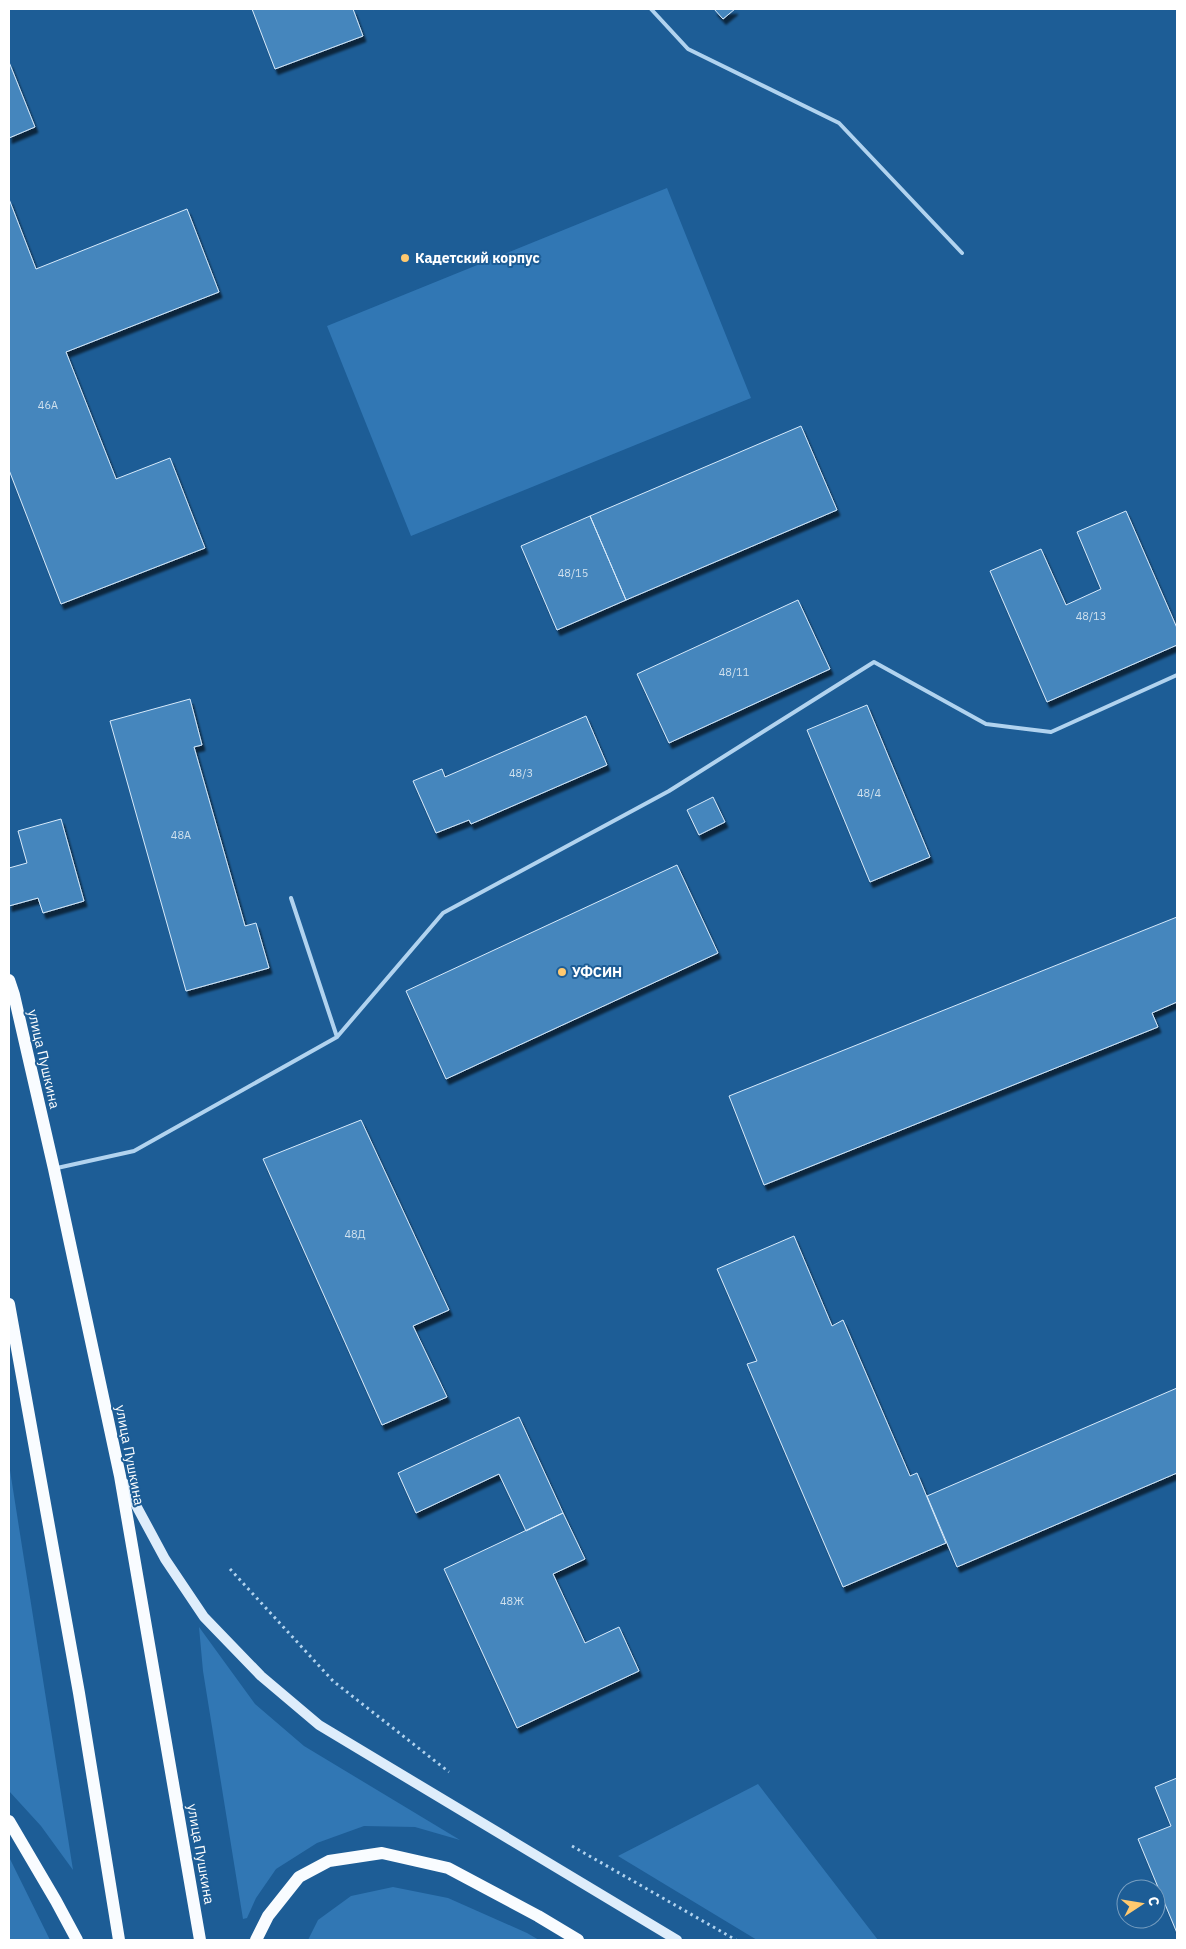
<svg xmlns="http://www.w3.org/2000/svg" width="1186" height="1949" font-family="'IBM Plex Sans',sans-serif">
  <style>
    .green { fill: #3177b4 }
    .building { fill: #4586bd; stroke: #d7eafb; filter: url(#shadow) }
    .lines { fill: none; stroke-linecap: round; stroke-linejoin: round }
    .path { stroke: #b1d3ef; stroke-width: 3; stroke-dasharray: 2.5 4; stroke-linecap: butt }
    .service { stroke: #b1d3ef; stroke-width: 4 }
    .secondary { stroke: #deedfb; stroke-width: 10 }
    .primary { stroke: #f9fcff; stroke-width: 12 }
    .poi-dot { fill: #ffc96f; stroke: #1d5d96; stroke-width: 2 }
    .labels { text-anchor: middle; dominant-baseline: central; stroke-width: 4; stroke-linejoin: round; paint-order: stroke }
    .number-label { font-size: 11px; fill: #d0e1ee }
    .poi-label { font-size: 14px; font-weight: bold; fill: #fff; stroke: #1d5d96; text-anchor: start }
    .street-label { font-size: 14px; fill: #fff; stroke: #1d5d96 }
  </style>
  <defs>
    <filter id="shadow"><feDropShadow dx="3" dy="5.5" stdDeviation="1" flood-color="#0009"/></filter>
  </defs>
  <rect width="100%" height="100%" fill="#1d5d96"/>
  <path class="green" d="M667,188l84,210 -340,138 -84,-210z
    M9,1464l64,406 -32,-44 -32,-35z
    M199,1627l56,77 49,42 156,94 -45,-13 -51,-1 -47,17 -41,26 -20,29 -9,20 -4,1 -40,-248z
    M758,1784l120,156h-121l-139,-84z
    M9,1857l41,83h-41z
    M393,1887l55,11 79,35 12,7h-231l10,-20 33,-24z"/>
  <path class="building" d="M252,9h101l10,27 -88,33z
    M714,9h21l-12,10z
    M9,62l26,65 -26,11z
    M9,199l27,70 151,-60 32,83 -153,60 50,127 54,-21 35,90 -144,56 -52,-134z
    M801,426l36,84 -211,90 -36,-84z
    M1126,511l51,117v17l-130,57 -57,-131 51,-22 25,56 35,-16 -24,-57z
    M590,516l36,84 -69,30 -36,-84z
    M798,600l32,69 -161,74 -32,-69z
    M190,699l12,46 -8,2 51,179 11,-3 13,45 -83,23 -76,-270z
    M867,705l63,152 -60,25 -63,-152z
    M586,716l21,49 -136,59 -2,-4 -33,13 -23,-52 29,-12 3,8z
    M713,797l12,25 -26,13 -12,-25z
    M61,819l23,82 -41,12 -5,-15 -29,8v-38l18,-5 -9,-32z
    M677,865l41,88 -272,126 -40,-88z
    M1177,917v85l-25,11 6,14 -394,158 -35,-89z
    M361,1120l88,190 -36,16 34,71 -65,28 -119,-266z
    M794,1236l38,90 11,-6 67,156 7,-3 29,70 -103,44 -96,-223 10,-3 -40,-92z
    M1177,1388v85l-220,94 -30,-71z
    M519,1417l44,96 -37,18 -27,-57 -83,39 -18,-40z
    M563,1513l22,46 -32,15 32,69 34,-16 20,44 -122,57 -73,-159z
    M1177,1778v155l-39,-94 33,-13 -16,-39z"/>
  <g class="lines">
    <path class="path" d="M230,1569l103,112 116,91
      M572,1846l164,94"/>
    <path class="service" d="M651,9l37,40 151,74 123,130
      M291,898l46,139
      M57,1168l77,-17 203,-114 106,-124 226,-122 205,-129 112,62 65,8 126,-57"/>
    <path class="secondary" d="M124,1483l41,76 39,58 57,59 58,49 358,215"/>
    <path class="primary" d="M9,980l5,15 40,174 66,307 80,464
      M9,1304l70,389 40,247
      M9,1821l47,80 21,39
      M256,1940l12,-24 31,-39 30,-16 53,-8 66,15 90,48 40,24"/>
  </g>
  <g class="poi-dot">
    <circle cx="405" cy="258" r="5"/>
    <circle cx="562" cy="972" r="5"/>
  </g>
  <g class="labels">
    <g class="number-label">
      <text x="48" y="405">46А</text>
      <text x="573" y="573">48/15</text>
      <text x="1091" y="616">48/13</text>
      <text x="734" y="672">48/11</text>
      <text x="521" y="773">48/3</text>
      <text x="869" y="793">48/4</text>
      <text x="181" y="835">48А</text>
      <text x="355" y="1234">48Д</text>
      <text x="512" y="1601">48Ж</text>
    </g>
    <g class="poi-label">
      <text x="415" y="258">Кадетский корпус</text>
      <text x="572" y="972">УФСИН</text>
    </g>
    <g class="street-label">
      <text transform="translate(44 1059) rotate(77)">улица Пушкина</text>
      <text transform="translate(130 1455) rotate(79)">улица Пушкина</text>
      <text transform="translate(201 1854) rotate(80)">улица Пушкина</text>
    </g>
  </g>
  <rect width="1186" height="1949" fill="none" stroke="#ffffff" stroke-width="20"/>
  <g transform="translate(1141 1904) rotate(78)"><circle r="24" fill="#1d5d96" stroke="#779ec0"/>
  <path d="M0-4L9 19L0 12L-9 19Z" fill="#ffc96f"/>
  <text y="-8" font-size="14" font-weight="bold" text-anchor="middle" fill="#ffffff">С</text>
  </g>
</svg>
